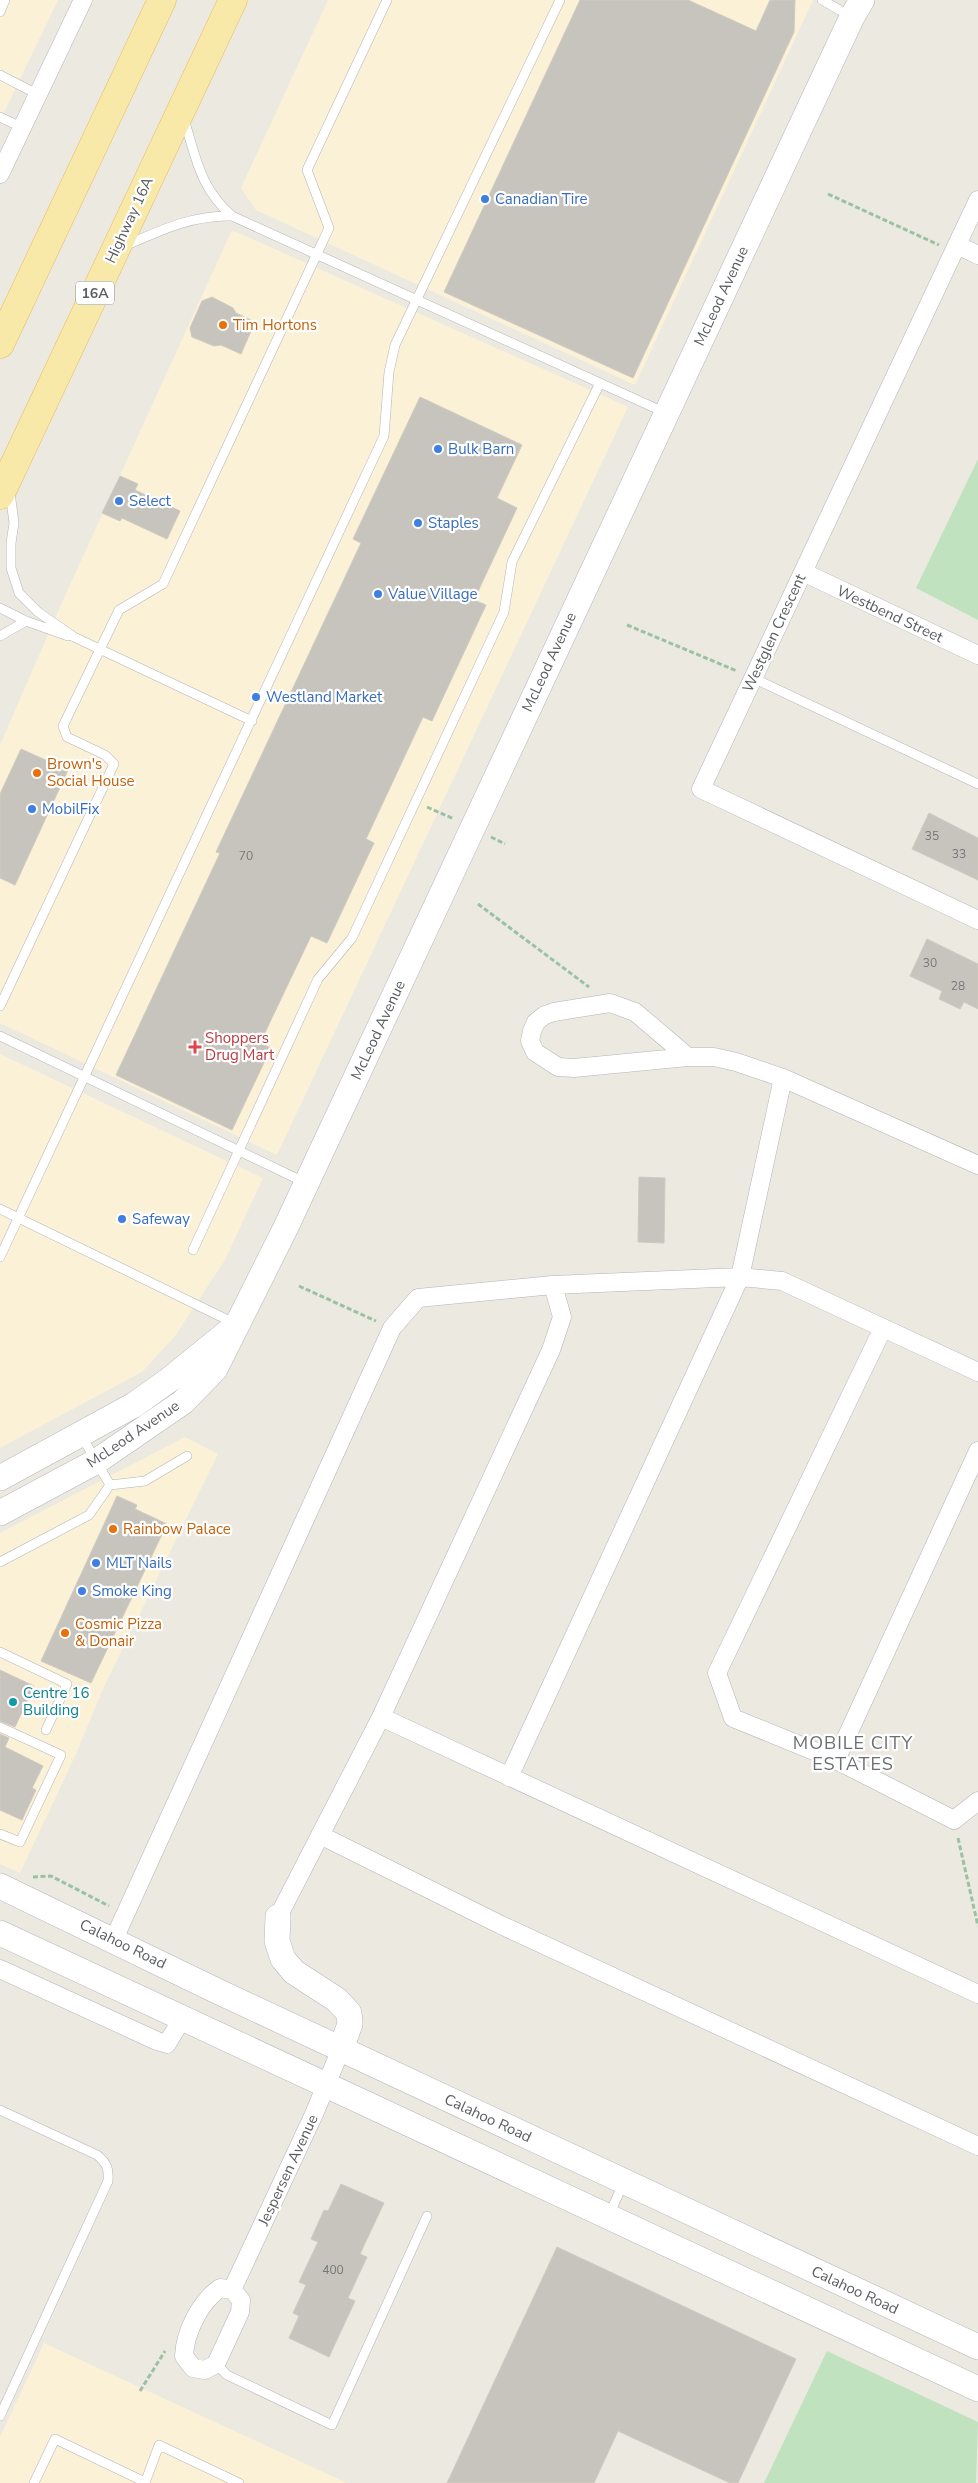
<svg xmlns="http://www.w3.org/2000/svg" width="978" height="2483" font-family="'Nunito Sans',sans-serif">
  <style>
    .commercial { fill: #fbf1d7 }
    .green { fill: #c0e2bf }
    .building { fill: #c7c4be; stroke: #d0cac0 }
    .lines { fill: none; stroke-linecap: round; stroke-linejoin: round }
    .lane-casing { stroke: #b2b4b8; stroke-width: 10 }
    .street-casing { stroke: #b2b4b8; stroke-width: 19 }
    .secondary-casing { stroke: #b3b6bb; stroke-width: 26 }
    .primary-casing { stroke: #e7bc5f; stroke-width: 29 }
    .path { stroke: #99c2a3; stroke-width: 3; stroke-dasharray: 5 2.5; stroke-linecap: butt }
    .lane { stroke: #fff; stroke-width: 9 }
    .street { stroke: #fff; stroke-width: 18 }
    .secondary { stroke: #fff; stroke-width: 25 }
    .primary { stroke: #f9e9a9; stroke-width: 28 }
    .shop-dot { fill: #3f7fe0; stroke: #fff; stroke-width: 2 }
    .food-dot { fill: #e8710a; stroke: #fff; stroke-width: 2 }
    .health-dot { fill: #e0444e; stroke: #fff; stroke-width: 2 }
    .culture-dot { fill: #0f9aa8; stroke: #fff; stroke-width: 2 }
    .labels { text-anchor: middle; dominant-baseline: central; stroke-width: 4.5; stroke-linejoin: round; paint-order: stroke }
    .number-label { font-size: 12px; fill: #757778 }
    .shield { fill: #fff; stroke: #8c8e90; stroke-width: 1 }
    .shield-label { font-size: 14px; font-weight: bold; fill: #5a5d61 }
    .shop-label { font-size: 15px; fill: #366cbe; stroke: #fff; text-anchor: start }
    .street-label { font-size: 15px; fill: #5a5d61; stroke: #fff }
    .food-label { font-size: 15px; fill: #c56008; stroke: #fff; text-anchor: start }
    .health-label { font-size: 15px; fill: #be3a42; stroke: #fff; text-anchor: start }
    .culture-label { font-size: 15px; fill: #0d838f; stroke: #fff; text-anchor: start }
    .quarter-label { font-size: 18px; letter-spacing: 1px; fill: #6b6f73; stroke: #fff }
  </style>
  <rect width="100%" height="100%" fill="#ece9e1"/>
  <path class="commercial" d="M0,0h58l-58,121z
    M328,0h485l-178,385 -379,-175 -15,-22z
    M232,230l396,177 -351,748 -277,-132v-278l64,-147z
    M0,1054l263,124 -38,82 -50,76 -33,36 -142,76z
    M185,1437l33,17 -115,235 -28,67 -55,117 -20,-9v-331z
    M44,2343l303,140h-347v-46z"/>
  <path class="green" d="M978,459v161l-62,-32z
    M827,2351l151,71 -2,61h-212z"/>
  <path class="building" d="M580,0h108l68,31 14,-31h25l-1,32 -161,346 -189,-86z
    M212,297l21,11 3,5 19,9 -14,32 -20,-9 -7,1 -22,-9 -2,-9 12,-27z
    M420,397l102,48 -25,53 20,10 -43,92 12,5 -54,116 -9,-4 -57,122 8,4 -47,100 -16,-7 -51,107 11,5 -39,82 -116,-55 104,-222 -4,-1 145,-309 -8,-4z
    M120,476l18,8 -3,6 45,21 -13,28 -45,-21 -2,3 -18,-8z
    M21,749l47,21 -53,115 -15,-7v-84z
    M929,813l49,25v42l-66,-31z
    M927,939l51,25v45l-14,-7 -4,7 -21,-10 3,-8 -32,-15z
    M639,1177l26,1 -1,65 -26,-1z
    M117,1496l20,9 -2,4 32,15 -76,159 -50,-22z
    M0,1670l34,16 -19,41 -15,-6z
    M0,1734l9,4 -4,9 38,19 -11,22 4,2 -14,30 -22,-10z
    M341,2184l43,19 -24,51 7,3 -19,41 7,3 -26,56 -40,-19 10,-22 -6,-3 13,-28 -7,-3 19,-40 -7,-3 13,-29 4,1z
    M557,2247l239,112 -58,124h-8l-112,-52 -24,52h-147z"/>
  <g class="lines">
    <g class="lane-casing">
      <path id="lane" d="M822,0l30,17
        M0,12l5,-12
        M0,75l39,20
        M0,117l23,11
        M184,119c12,39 16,69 48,97l434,197
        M125,246c36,-16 67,-31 107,-30
        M10,492l4,31 -3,20v25l8,25 19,19 36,25 178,84
        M0,608l26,13 42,15
        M0,636l26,-15
        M753,678l225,106
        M0,1006l114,-242 -9,-9 -38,-18 -4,-11 56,-116 44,-26 166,-356 -22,-58 80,-170
        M0,1036l306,147
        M0,1209l234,114
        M193,1250l125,-271 34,-41 152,-326 8,-50 88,-179
        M0,1257l384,-821 5,-64 6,-27 165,-345
        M81,1435l29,50
        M0,1562l89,-47 21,-30 35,-4 42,-25
        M0,1652l67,32 -21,46
        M0,1727l61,28 -41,87 -20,-8
        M0,2110l97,45c10,8 12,14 11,26l-108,235
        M609,2215l14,-31
        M216,2364l11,11 105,50 95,-209
        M34,2483l21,-44 90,43
        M145,2483l14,-38 80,38"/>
    </g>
    <g class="street-casing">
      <path id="street" d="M0,174l83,-174
        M978,200l-277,589 277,131
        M957,245l21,10
        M803,572l175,83
        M688,1057l-53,-45 -25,-9 -56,9 -9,3 -9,7 -4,9 -2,10 5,11 23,15 16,1 114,-11h26l22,5 47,16 195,87
        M883,1328l-166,345 16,45 103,42 118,60 24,-19
        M381,1717l597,277
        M836,1760l142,-309
        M509,1777l231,-500 43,-199
        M320,1835l181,90 477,221
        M278,1917l103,-200 170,-367 11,-33 -9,-32
        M114,1939l278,-611 26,-30 135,-13 187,-8 42,4 196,91
        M0,1969l157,72 10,3 16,-27
        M220,2288l12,2 9,10 -1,12 -24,52 -11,6 -12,-2 -9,-12c1,-24 16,-54 36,-68z
        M232,2290l82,-176 27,-65"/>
    </g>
    <g class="secondary-casing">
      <path id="secondary" d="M0,1478l134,-73 35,-25 64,-52
        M0,1513l97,-52 86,-59 32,-33 71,-142 566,-1210 10,-17
        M0,1886l217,105 761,356
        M278,1917l-1,24 6,18 11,13 43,28 12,13 1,11 -9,25
        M0,1933l978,456"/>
    </g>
    <g class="primary-casing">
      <path id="primary" d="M0,344l162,-344
        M0,495l233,-495"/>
    </g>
    <path class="path" d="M828,194l111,51
      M627,625l110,46
      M427,807l27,12
      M491,837l14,7
      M478,904l111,83
      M299,1286l77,35
      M958,1838l20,88
      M33,1877l18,-1 58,30
      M140,2391l25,-40"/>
    <use href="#lane" class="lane"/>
    <use href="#street" class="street"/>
    <use href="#secondary" class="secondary"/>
    <use href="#primary" class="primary"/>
  </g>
  <g class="shop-dot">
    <circle cx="485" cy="199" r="5"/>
    <circle cx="438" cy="449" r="5"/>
    <circle cx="119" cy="501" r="5"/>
    <circle cx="418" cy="523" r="5"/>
    <circle cx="378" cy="594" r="5"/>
    <circle cx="256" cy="697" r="5"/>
    <circle cx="32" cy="809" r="5"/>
    <circle cx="122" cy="1219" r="5"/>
    <circle cx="96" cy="1563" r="5"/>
    <circle cx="82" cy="1591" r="5"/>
  </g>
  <g class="food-dot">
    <circle cx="223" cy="325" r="5"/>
    <circle cx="37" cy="773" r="5"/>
    <circle cx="113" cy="1529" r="5"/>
    <circle cx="65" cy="1633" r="5"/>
  </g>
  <path class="health-dot" d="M192.5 1039.5h5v5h5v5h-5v5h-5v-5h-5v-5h5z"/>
  <circle class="culture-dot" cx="13" cy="1702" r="5"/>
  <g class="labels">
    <g class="number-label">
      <text x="932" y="836">35</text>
      <text x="959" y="854">33</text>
      <text x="246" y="856">70</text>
      <text x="930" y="963">30</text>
      <text x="958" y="986">28</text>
      <text x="333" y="2270">400</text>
    </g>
    <rect class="shield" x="76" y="281.5" width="38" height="23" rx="4"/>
    <g class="shield-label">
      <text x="95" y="293">16A</text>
    </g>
    <g class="shop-label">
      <text x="495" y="199">Canadian Tire</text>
      <text x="448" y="449">Bulk Barn</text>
      <text x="129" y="501">Select</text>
      <text x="428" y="523">Staples</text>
      <text x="388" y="594">Value Village</text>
      <text x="266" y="697">Westland Market</text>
      <text x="42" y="809">MobilFix</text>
      <text x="132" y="1219">Safeway</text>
      <text x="106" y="1563">MLT Nails</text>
      <text x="92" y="1591">Smoke King</text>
    </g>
    <g class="street-label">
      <text transform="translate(129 220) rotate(-65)">Highway 16A</text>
      <text transform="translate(721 296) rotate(-65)">McLeod Avenue</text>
      <text transform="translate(890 614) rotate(25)">Westbend Street</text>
      <text transform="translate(774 633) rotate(-65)">Westglen Crescent</text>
      <text transform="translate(549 662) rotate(-65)">McLeod Avenue</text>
      <text transform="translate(378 1030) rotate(-65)">McLeod Avenue</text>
      <text transform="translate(133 1434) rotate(-34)">McLeod Avenue</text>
      <text transform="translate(123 1944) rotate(26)">Calahoo Road</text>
      <text transform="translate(488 2118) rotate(25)">Calahoo Road</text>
      <text transform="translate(288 2170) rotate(-65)">Jespersen Avenue</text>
      <text transform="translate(855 2290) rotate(25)">Calahoo Road</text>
    </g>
    <g class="food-label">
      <text x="233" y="325">Tim Hortons</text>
      <text x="47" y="764">Brown's<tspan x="47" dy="17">Social House</tspan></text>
      <text x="123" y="1529">Rainbow Palace</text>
      <text x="75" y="1624">Cosmic Pizza<tspan x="75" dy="17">&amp; Donair</tspan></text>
    </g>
    <g class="health-label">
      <text x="205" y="1038">Shoppers<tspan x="205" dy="17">Drug Mart</tspan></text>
    </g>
    <g class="culture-label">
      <text x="23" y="1693">Centre 16<tspan x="23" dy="17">Building</tspan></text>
    </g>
    <g class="quarter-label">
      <text x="853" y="1743">MOBILE CITY<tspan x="853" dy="21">ESTATES</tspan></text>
    </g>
  </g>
</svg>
